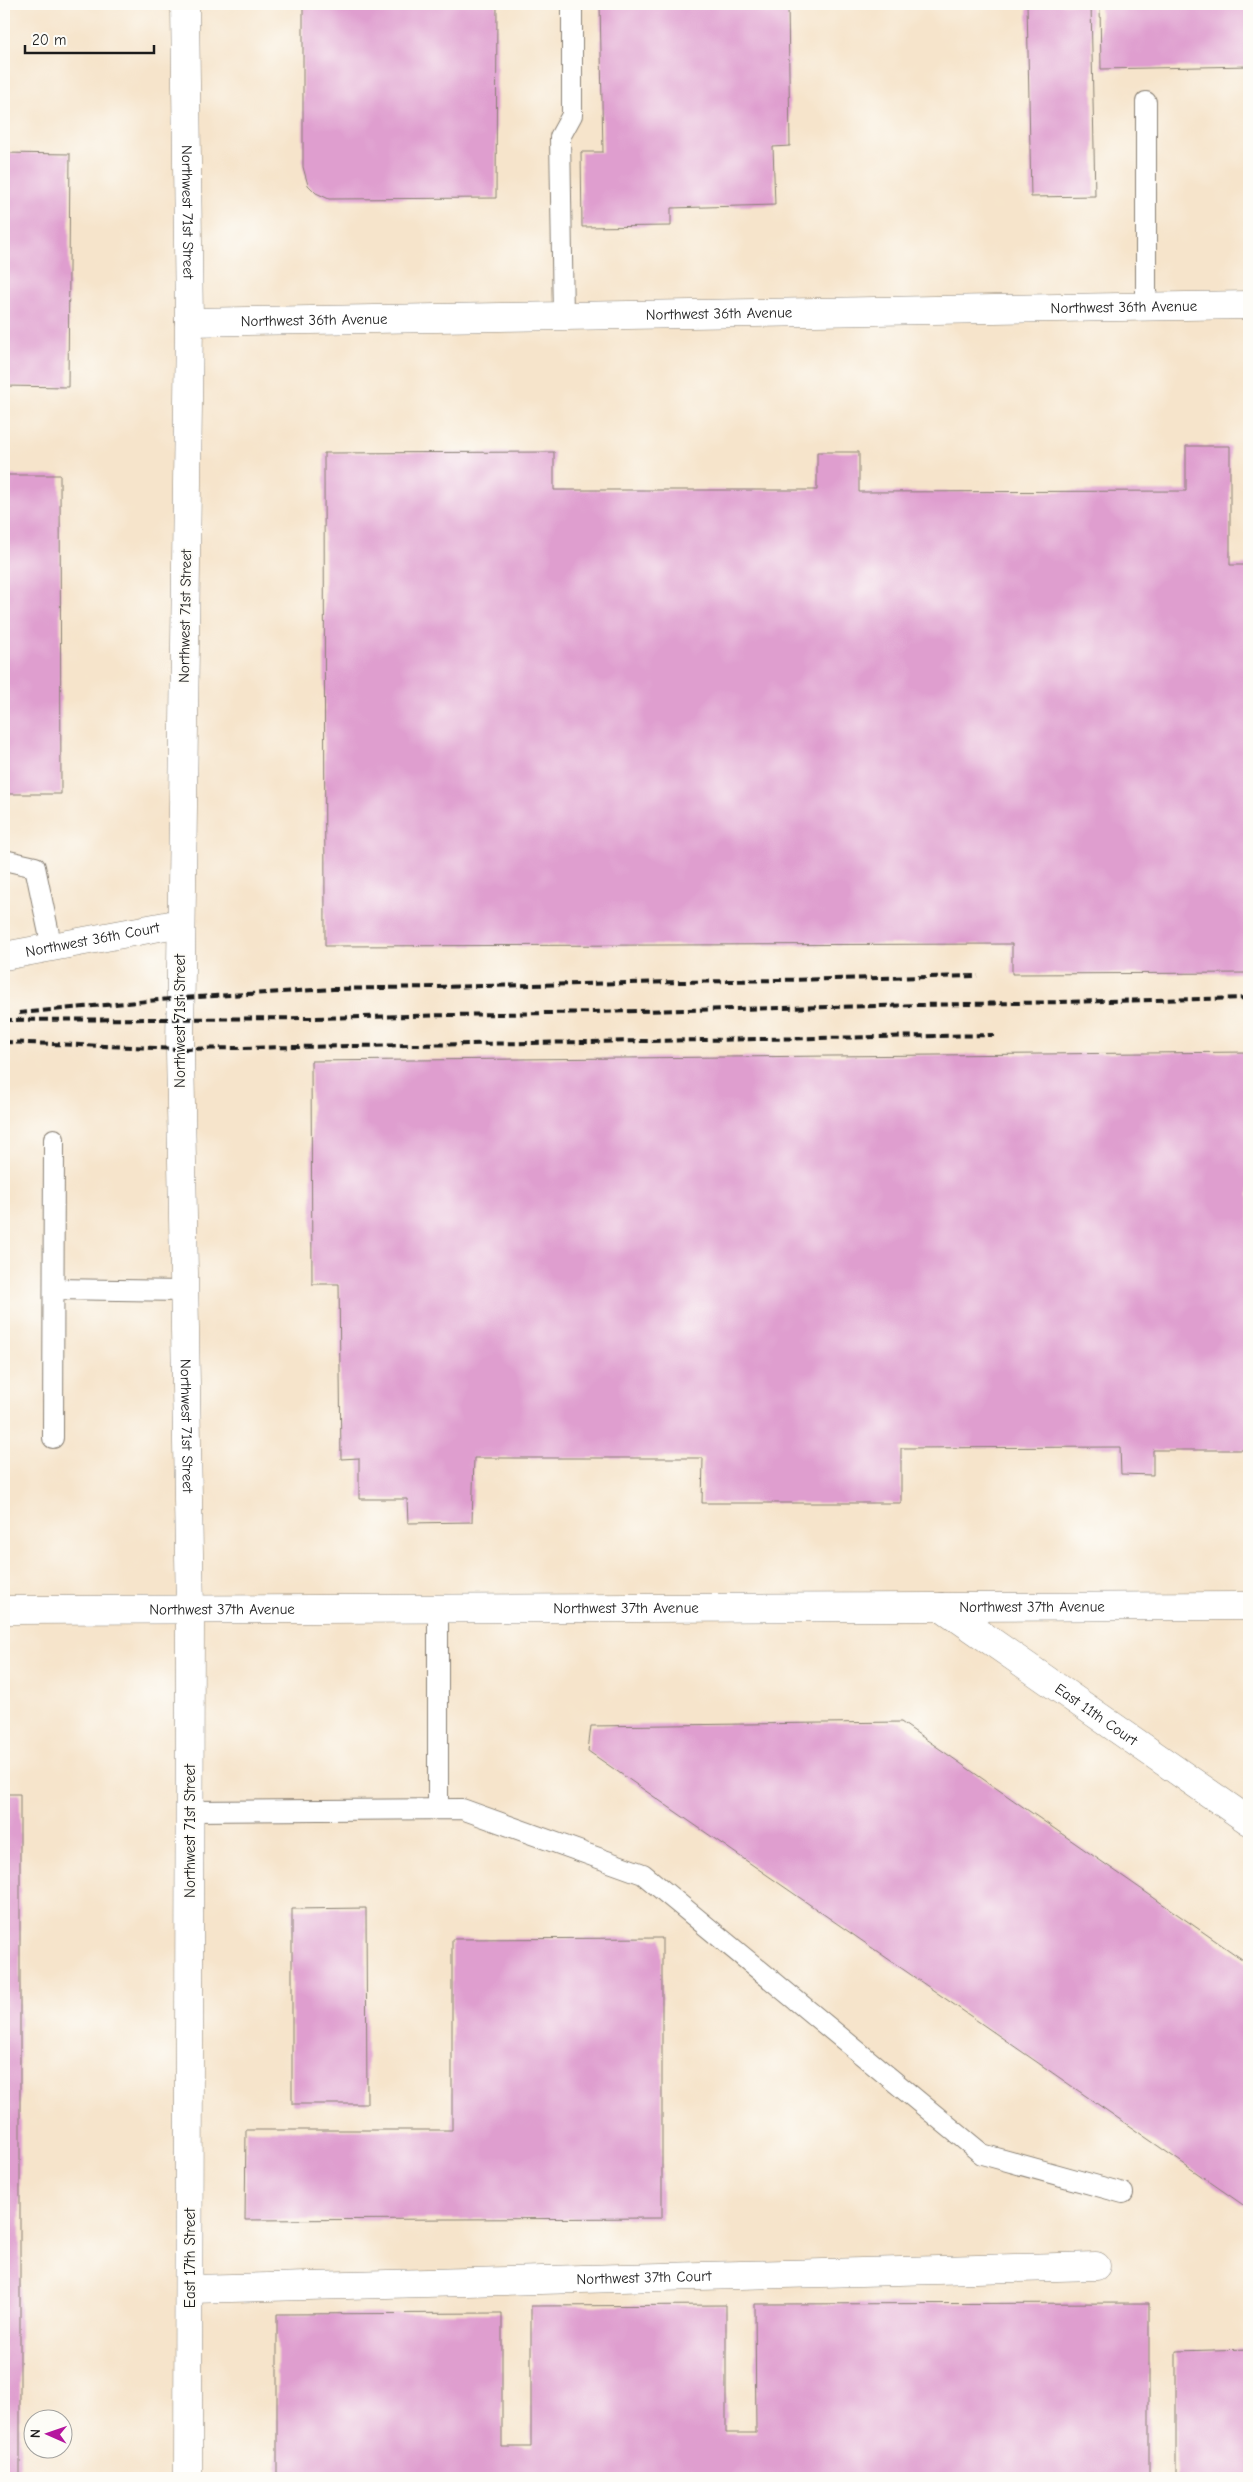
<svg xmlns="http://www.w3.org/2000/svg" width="1253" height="2482" font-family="'Comic Neue',sans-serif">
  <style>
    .building { fill: #df9ecf }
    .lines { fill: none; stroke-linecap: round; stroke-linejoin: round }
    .service-casing { stroke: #898074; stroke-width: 22 }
    .minor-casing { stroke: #898074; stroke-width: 29 }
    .tertiary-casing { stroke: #898074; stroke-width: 29 }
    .service { stroke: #fff; stroke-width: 20 }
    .minor { stroke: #fff; stroke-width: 28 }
    .tertiary { stroke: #fff; stroke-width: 28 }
    .rail { stroke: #1c1c1c; stroke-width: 4; stroke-dasharray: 8 4; stroke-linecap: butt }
    .labels { text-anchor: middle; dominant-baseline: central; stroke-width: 4; stroke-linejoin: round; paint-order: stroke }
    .street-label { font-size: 15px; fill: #1c1c1c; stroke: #fdfcf7 }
  </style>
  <rect width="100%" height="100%" fill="#fdfcf7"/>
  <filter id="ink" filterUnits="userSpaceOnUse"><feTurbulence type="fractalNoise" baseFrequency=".02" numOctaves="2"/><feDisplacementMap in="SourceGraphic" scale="10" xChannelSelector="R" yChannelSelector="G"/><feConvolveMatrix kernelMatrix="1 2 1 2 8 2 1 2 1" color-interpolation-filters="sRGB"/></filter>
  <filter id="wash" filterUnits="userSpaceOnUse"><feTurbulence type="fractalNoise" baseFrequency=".0096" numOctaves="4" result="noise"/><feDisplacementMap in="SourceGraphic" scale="20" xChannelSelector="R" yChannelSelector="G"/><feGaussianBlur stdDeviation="1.12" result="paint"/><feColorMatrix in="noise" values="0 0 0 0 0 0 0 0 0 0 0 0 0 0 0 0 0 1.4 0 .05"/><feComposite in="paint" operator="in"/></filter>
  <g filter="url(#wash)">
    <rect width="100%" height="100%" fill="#f6e4cb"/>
    <g id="blocks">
      <path class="building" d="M303,4h194l-1,194 -167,1 -13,-6 -8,-8 -5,-18z
        M600,4h188l2,142 -17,1 2,58 -104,3v18l-89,1 -1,-75h22z
        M1027,4h64l4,192 -64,1z
        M1100,4h149v62l-148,3z
        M4,153l66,1 -2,233 -64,-1z
        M1186,446h44v119h19v408l-237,1v-30l-687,2 -1,-493 230,-1v38h263v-38h42v40l327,-1z
        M4,475h56l1,319h-57z
        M1249,1052v398h-96v25l-32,-1 -1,-27 -219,1v55h-199l1,-45h-229l-2,64 -64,1 -1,-24h-48v-41l-18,1 -2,-175h-27l-1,-223z
        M901,1722l348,242v245l-661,-458 3,-25z
        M4,1794h16v684h-16z
        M366,1908l1,196h-75v-195z
        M662,1938v280l-417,2 1,-90h206v-191z
        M1149,2303v175h-872v-164l225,-1v134h29v-141l195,-1v128h30l-1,-129z
        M1249,2349v129h-73v-127z"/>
    </g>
  </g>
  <g filter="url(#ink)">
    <use href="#blocks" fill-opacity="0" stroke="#898074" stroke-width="1"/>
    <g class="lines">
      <g class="service-casing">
        <path id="service" d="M1146,102v205
          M563,316l-3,-179 12,-22v-111
          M4,860l31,7 17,81
          M54,1289l129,2
          M53,1438l1,-299
          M438,1609v200
          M190,1811l272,-2 181,65 339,280 141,39"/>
      </g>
      <g class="minor-casing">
        <g id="minor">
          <path id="s1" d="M189,322l1060,-17"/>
          <path id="s2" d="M4,956l177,-33"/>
          <path id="s3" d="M942,1607l307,214"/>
          <path id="s4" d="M190,2289l906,-23"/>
        </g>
      </g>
      <g class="tertiary-casing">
        <g id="tertiary">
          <path id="s5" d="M185,4l4,318 -9,727 10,561 -2,868"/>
          <path id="s6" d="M4,1610l1245,-4"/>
        </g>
      </g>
      <use href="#service" class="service"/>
      <use href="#minor" class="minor"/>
      <use href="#tertiary" class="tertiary"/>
      <path class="rail" d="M19,1013l161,-15 153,-9 645,-13
        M4,1020l309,-2 936,-20
        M4,1042l176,7 814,-14"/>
    </g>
  </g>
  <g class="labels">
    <g class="street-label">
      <text stroke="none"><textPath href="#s5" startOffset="208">Northwest 71st Street</textPath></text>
      <text stroke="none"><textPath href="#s1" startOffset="935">Northwest 36th Avenue</textPath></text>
      <text stroke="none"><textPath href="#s1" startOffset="530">Northwest 36th Avenue</textPath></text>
      <text stroke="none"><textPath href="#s1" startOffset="125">Northwest 36th Avenue</textPath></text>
      <text transform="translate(185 616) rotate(-89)">Northwest 71st Street</text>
      <text stroke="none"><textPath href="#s2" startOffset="90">Northwest 36th Court</textPath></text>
      <text transform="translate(180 1021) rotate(-90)">Northwest 71st Street</text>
      <text stroke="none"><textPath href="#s5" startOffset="1422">Northwest 71st Street</textPath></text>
      <text stroke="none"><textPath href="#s6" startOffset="1028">Northwest 37th Avenue</textPath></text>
      <text stroke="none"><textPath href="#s6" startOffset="622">Northwest 37th Avenue</textPath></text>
      <text stroke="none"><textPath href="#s6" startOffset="218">Northwest 37th Avenue</textPath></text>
      <text stroke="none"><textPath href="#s3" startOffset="188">East 11th Court</textPath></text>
      <text transform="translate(190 1831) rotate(-90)">Northwest 71st Street</text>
      <text transform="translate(190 2258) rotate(-90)">East 17th Street</text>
      <text stroke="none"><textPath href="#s4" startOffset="454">Northwest 37th Court</textPath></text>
    </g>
  </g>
  <rect width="1253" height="2482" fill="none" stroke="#fdfcf7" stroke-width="20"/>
  <g transform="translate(48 2434) rotate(272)"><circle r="24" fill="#fdfcf7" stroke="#a3a29f"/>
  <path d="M0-4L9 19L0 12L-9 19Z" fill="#b5179e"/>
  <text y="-8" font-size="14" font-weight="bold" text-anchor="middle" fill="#1c1c1c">N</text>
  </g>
  <path d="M25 45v8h129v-8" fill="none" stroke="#1c1c1c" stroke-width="2.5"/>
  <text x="32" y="45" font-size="15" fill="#1c1c1c" stroke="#fdfcf7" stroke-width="4" paint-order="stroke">20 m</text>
</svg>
